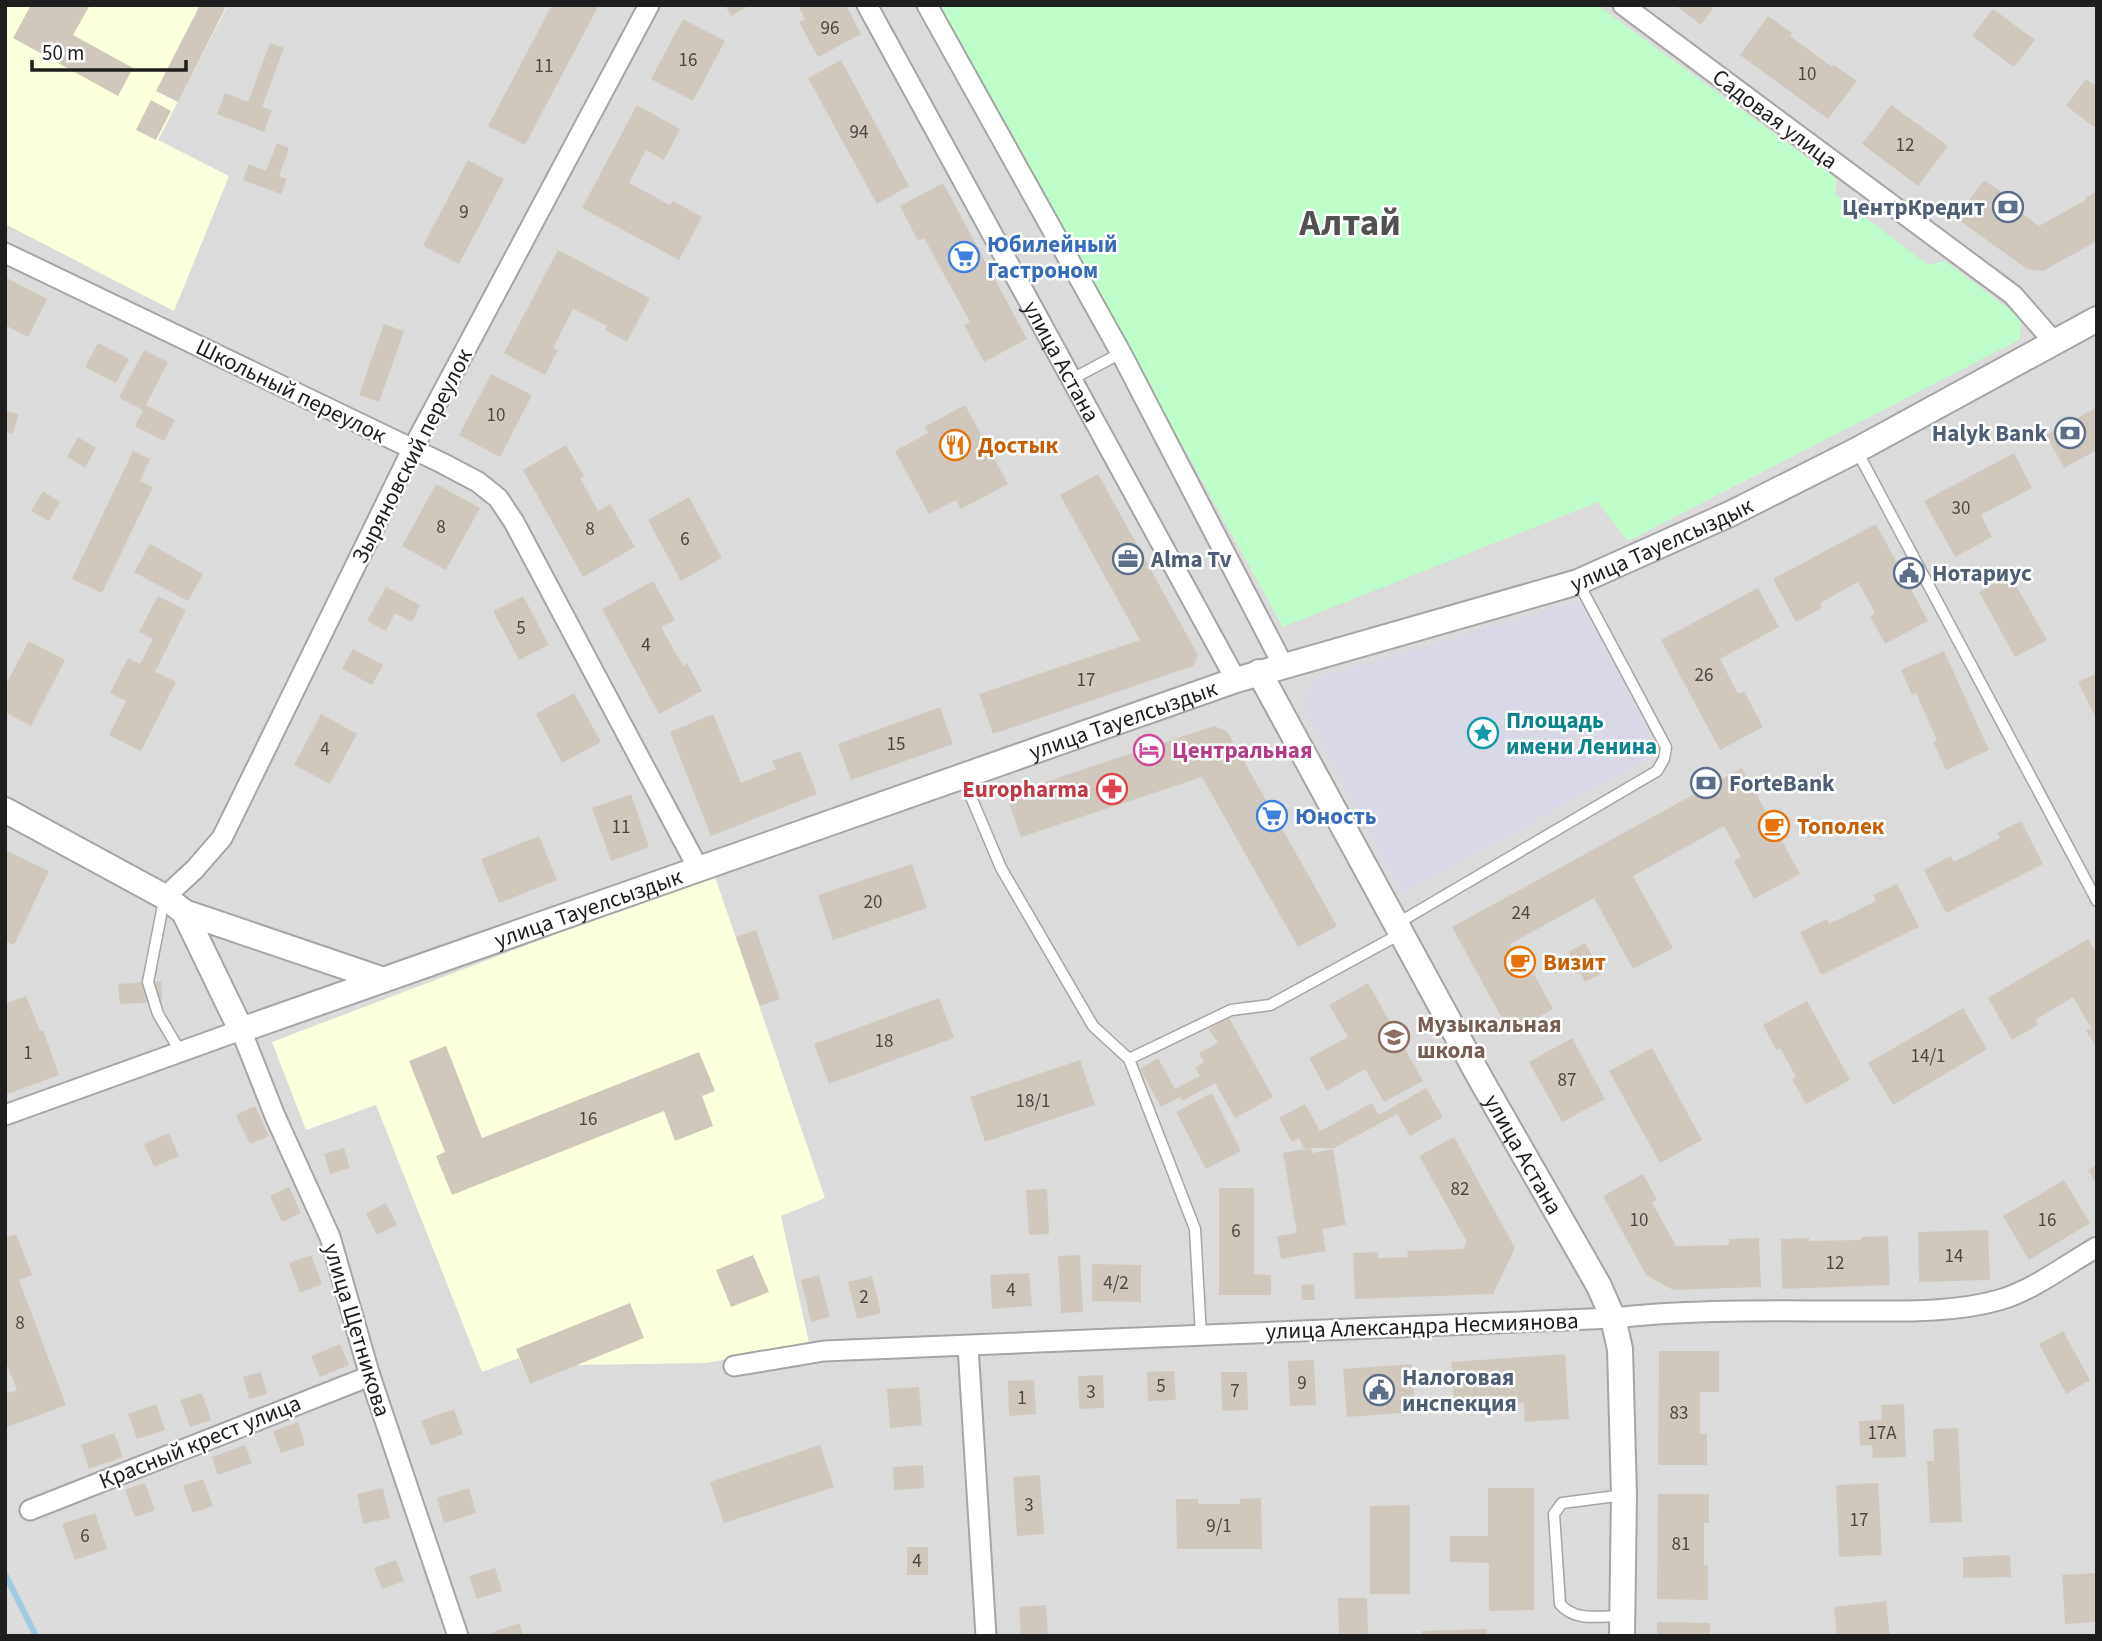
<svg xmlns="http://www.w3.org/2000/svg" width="2102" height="1641" font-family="'Source Sans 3',sans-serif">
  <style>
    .residential { fill: #dcdbdb }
    .education { fill: #fbffde }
    .park { fill: #bdfeca }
    .plaza { fill: #d9d8e6 }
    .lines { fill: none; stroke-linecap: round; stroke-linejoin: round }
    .stream { stroke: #a0cae2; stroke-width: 6 }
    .building { fill: #d0c8bc }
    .service-casing { stroke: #a5a5a5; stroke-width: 13 }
    .minor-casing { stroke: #a5a5a5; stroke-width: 23 }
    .tertiary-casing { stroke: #a5a5a5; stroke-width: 28 }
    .service { stroke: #fff; stroke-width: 10 }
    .minor { stroke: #fff; stroke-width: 19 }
    .tertiary { stroke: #fff; stroke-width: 24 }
    .labels { text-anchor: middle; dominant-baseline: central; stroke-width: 5; stroke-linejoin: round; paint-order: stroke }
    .number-label { font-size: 19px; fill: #4a4846 }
    .street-label { font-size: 23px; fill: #1e1e1e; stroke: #fff }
    .service-label { font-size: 23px; font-weight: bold; fill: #4e5e75; stroke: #fff; text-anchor: start }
    .shop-label { font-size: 23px; font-weight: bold; fill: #366cbe; stroke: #fff; text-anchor: start }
    .food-label { font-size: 23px; font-weight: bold; fill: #c56008; stroke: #fff; text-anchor: start }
    .culture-label { font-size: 23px; font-weight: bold; fill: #0d838f; stroke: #fff; text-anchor: start }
    .hotel-label { font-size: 23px; font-weight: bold; fill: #b23c85; stroke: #fff; text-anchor: start }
    .health-label { font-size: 23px; font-weight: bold; fill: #be3a42; stroke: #fff; text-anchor: end }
    .education-label { font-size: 23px; font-weight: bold; fill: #785e54; stroke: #fff; text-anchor: start }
    .town-label { font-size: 37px; font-weight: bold; fill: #515151; stroke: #fff }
  </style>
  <rect width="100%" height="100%" fill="#f0eee3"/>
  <path class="residential" d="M5,5h2092v1631h-2092z"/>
  <path class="education" d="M5,5h223l-70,135 71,36 -55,135 -169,-87z
    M714,874l111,324 -44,18 28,127 -103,20 -131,2 -45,19 -11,-26 -37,14 -106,-267 -70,25 -34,-88z"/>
  <path class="park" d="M939,5h658l240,174 -2,15 93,71 17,-4 69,52 7,10 -2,17 -391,201 -30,-39 -315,125z"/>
  <path class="plaza" d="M1581,600l79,153 -259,141 -95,-182 -2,-9 6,-16 8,-9z"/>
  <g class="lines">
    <path class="stream" d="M5,1574l31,62"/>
  </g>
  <path class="building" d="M31,5h59l-17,30 60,33 -15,28 -105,-58z
    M200,5h27l-49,97 -22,-11z
    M552,5h47l-74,140 -37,-19z
    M725,5h25l-19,11z
    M798,5h48l15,29 -43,23 -19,-35 6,-3z
    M1675,5h40l-14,20z
    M1993,9l42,31 -21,27 -42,-31z
    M1768,16l24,17 -2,3 42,31 2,-2 23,16 -29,38 -88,-64z
    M683,19l42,22 -32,60 -42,-22z
    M270,43l14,5 -22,59 10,3 -8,22 -47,-18 8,-21 23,9z
    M841,60l68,126 -32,18 -69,-126z
    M2086,79l11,7v43l-31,-23z
    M151,100l20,11 -15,29 -20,-10z
    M637,105l43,24 -16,31 -18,-10 -17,33 41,22 3,-4 29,16 -23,43 -97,-52z
    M1891,105l57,41 -30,40 -56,-42z
    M277,143l12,5 -10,28 8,3 -6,15 -38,-14 6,-16 17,7z
    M468,160l36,19 -45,85 -36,-18z
    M1984,180l27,19 -3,4 31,23 47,-26 -1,-2 12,-7v50l-54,30 -16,-2 -71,-51z
    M943,183l84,156 -43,23 -20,-37 6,-3 -46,-84 -6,3 -18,-35z
    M558,250l92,48 -23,44 -22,-12 2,-4 -34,-17 -20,39 5,2 -13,25 -41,-22z
    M5,277l42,22 -19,38 -23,-12z
    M384,324l20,7 -25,71 -20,-7z
    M98,343l31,16 -13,24 -31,-16z
    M144,350l24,12 -22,43 29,15 -11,21 -29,-15 8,-16 -24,-12z
    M491,374l41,21 -32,62 -41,-22z
    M965,405l43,79 -47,25 -5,-9 -27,14 -34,-63 33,-18 -4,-6z
    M2097,407v43l-33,18 -18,-33z
    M5,410l14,5 -7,19 -7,-3z
    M78,437l18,11 -11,20 -18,-11z
    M566,445l18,31 -4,2 18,33 12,-7 25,43 -52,30 -60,-107z
    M133,451l17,8 -10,22 13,6 -51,106 -30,-14z
    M2014,453l18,35 -51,27 11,22 -37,20 -31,-56z
    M1098,474l100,181 -5,11 -200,68 -14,-40 161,-54 -80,-145z
    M436,484l44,24 -34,62 -44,-24z
    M43,491l17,11 -11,19 -18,-10z
    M689,497l33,61 -41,23 -33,-61z
    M1876,524l52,97 -43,23 -15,-28 5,-3 -17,-31 -38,21 2,5 -26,14 -23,-43z
    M150,544l53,30 -15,27 -54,-29z
    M2010,575l37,65 -32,17 -36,-65z
    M653,581l22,39 -14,7 22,39 4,-3 15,28 -43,23 -57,-105z
    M386,587l34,18 -8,17 -17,-9 -9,18 -19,-10z
    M1758,588l21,39 -59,32 18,35 6,-3 19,36 -43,23 -59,-110z
    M158,596l28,14 -31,62 21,10 -35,69 -32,-16 17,-34 -16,-8 18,-35 12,6 13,-25 -14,-7z
    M523,596l26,49 -30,15 -26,-49z
    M29,641l36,19 -34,66 -26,-14v-26z
    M353,649l30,16 -11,20 -30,-16z
    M1944,651l45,99 -43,20 -13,-28 4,-2 -21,-47 -4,2 -11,-25z
    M2097,673v40l-3,1 -16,-32z
    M574,693l27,49 -39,21 -26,-49z
    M940,707l13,37 -102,36 -13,-36z
    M321,714l36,20 -27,50 -36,-19z
    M713,714l28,69 35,-14 -4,-8 28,-10 17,43 -106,42 -41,-104z
    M1214,726l13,5 110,195 -39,21 -96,-170 -181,60 -15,-42z
    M1742,768l58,106 -46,25 -20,-38 7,-4 -17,-31 -91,50 40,72 -40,21 -39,-71 -84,46 18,33 6,-3 19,35 -43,24 -58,-106z
    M631,794l18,53 -38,14 -19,-53z
    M2021,821l22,43 -97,49 -22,-43 27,-14 3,6 46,-24 -3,-5z
    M539,836l18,44 -58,23 -18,-44z
    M5,850l44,21 -35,74 -9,-4z
    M912,864l15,44 -94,32 -15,-45z
    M1897,884l22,43 -98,48 -21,-43 27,-13 2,5 47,-23 -3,-6z
    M756,930l24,69 -20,7 -24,-69z
    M2088,939l9,14v95l-11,-17 5,-3 -18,-31 -38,23 3,5 -26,15 -24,-42z
    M1585,943l17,30 -17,9 -17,-30z
    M161,981l1,21 -42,2 -2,-20z
    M1368,983l55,98 -39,21 -19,-33 -38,22 -18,-33 39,-21 -19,-32z
    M26,996l14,35 3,-1 16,45 -54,20v-91z
    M939,998l15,40 -125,46 -15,-40z
    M1807,1001l43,79 -44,24 -14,-25 4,-2 -16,-29 -4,2 -13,-25z
    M1963,1008l24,41 -94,56 -25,-42z
    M1229,1018l44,79 -38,21 -20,-35 -33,18 -2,-4 -19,10 -21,-38 18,-11 17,31 25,-13 -5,-9 9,-5 -5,-9 19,-10 -9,-14z
    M1572,1038l33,61 -43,23 -33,-60z
    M446,1046l36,92 217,-86 16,39 -13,5 11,30 -38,15 -11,-30 -212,84 -16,-39 9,-4 -36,-91z
    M1652,1048l50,92 -42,23 -51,-92z
    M1080,1060l15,45 -110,37 -15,-45z
    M1426,1088l17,29 -33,19 -13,-22 -63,34h-30l-5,-10 -7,4 -13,-24 26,-14 15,27 52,-28 7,12z
    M1212,1093l29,58 -35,18 -30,-57z
    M255,1106l14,30 -19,8 -14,-29z
    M169,1133l10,23 -25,11 -10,-23z
    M1454,1137l61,111 -22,46 -138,5 -2,-46 25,-1v6l30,-1 -1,-6 56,-2 4,-7 -48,-86z
    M344,1148l6,20 -20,6 -6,-20z
    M1311,1148l1,5 21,-4 13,76 -24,4 4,22 -45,8 -4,-23 20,-3 -14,-80z
    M2097,1165v20l-9,-15z
    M1643,1174l14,26 -5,2 24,44 53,-1v-6l30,-1 2,49 -88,3 -27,-15 -43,-79z
    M2064,1180l26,43 -61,37 -26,-44z
    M289,1187l12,26 -19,9 -12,-26z
    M1219,1188h35v86l17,1v20h-52z
    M1047,1189l2,45 -20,1 -3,-45z
    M386,1203l11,22 -20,10 -11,-22z
    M1988,1230l2,50 -71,2 -1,-50z
    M16,1234l16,41 -13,5 47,125 -61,23v-34l12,-4 -12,-30v-122z
    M1888,1236l2,49 -108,4 -1,-50 28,-1v3l52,-1v-3z
    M311,1255l11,29 -22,9 -11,-30z
    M753,1255l16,37 -38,15 -15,-37z
    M1080,1255l3,57 -22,1 -3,-57z
    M1092,1264l49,1v37l-49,-1z
    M1029,1273l3,33 -40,3 -2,-34z
    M819,1275l11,42 -19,5 -10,-42z
    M872,1276l9,37 -24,6 -9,-37z
    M1314,1284l1,16h-13l-1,-15z
    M630,1303l14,35 -114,46 -14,-35z
    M2063,1331l27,49 -24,14 -27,-50z
    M340,1344l9,21 -29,12 -9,-21z
    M1659,1351h60v41h-19v42h7v31h-49z
    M1565,1354l4,65 -44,3 -1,-19 -40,3v4l-29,1 -4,-49z
    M1314,1360l2,45 -26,1 -2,-45z
    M1412,1364l3,48 -68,5 -4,-48z
    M1174,1371l2,29 -28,1 -1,-29z
    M261,1372l6,22 -18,5 -6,-22z
    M1221,1372h26l1,38 -26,1z
    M1103,1375l1,33 -25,1 -1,-33z
    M1034,1380l2,34 -27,2 -1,-35z
    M919,1387l3,38 -32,3 -3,-39z
    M202,1393l9,27 -21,7 -10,-27z
    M156,1404l9,26 -28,9 -9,-25z
    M1904,1404l2,53 -33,1 -1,-13 -12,1 -1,-25 23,-1 -1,-15z
    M454,1409l9,25 -32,12 -10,-25z
    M298,1422l7,23 -24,8 -8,-22z
    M1958,1428l4,94 -32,1 -3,-62h7l-1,-32z
    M114,1433l9,24 -34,12 -8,-24z
    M245,1445l7,18 -34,12 -6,-18z
    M820,1445l14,42 -110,36 -14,-41z
    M923,1465l1,23 -30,2 -1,-23z
    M1040,1475l4,59 -27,2 -4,-59z
    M203,1479l10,27 -20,7 -10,-27z
    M145,1483l10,27 -20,7 -10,-27z
    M1878,1483l4,72 -43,2 -3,-72z
    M383,1488l7,30 -27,6 -6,-30z
    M469,1488l7,25 -32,10 -7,-25z
    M1488,1488h46v122l-45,1v-48l-39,-1v-26h38z
    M1658,1494h51v29h-5v42h4v35l-51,-1z
    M1261,1498l1,51h-85l-1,-50h22v5h42v-5z
    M1410,1505v89h-40v-88z
    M95,1513l12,36 -32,11 -13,-36z
    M907,1547h21v28h-21z
    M2010,1555l1,22 -48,1v-21z
    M396,1560l8,21 -22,8 -8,-21z
    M495,1568l7,23 -25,8 -8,-23z
    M2096,1573l1,49 -32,2 -3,-49z
    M1338,1598h29l1,38h-29z
    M1886,1601l4,35h-53l-3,-29z
    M1046,1605l2,31h-27l-2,-29z
    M1657,1622l53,1v13h-53z
    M519,1623l5,13h-39v-1z
    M1487,1629v7h-65v-5z"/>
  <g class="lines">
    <g class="service-casing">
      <path id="service" d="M1072,379l49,-26
        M1857,451l240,450
        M963,778l38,90 92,158 36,33 66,170 6,107
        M164,900l-16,82 10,32 22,37
        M1398,923l259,-152 7,-12 2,-12 -88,-165
        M1129,1059l102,-49 39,-5 130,-71
        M1622,1616c-22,0 -47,6 -62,-12l-6,-90 8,-11 62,-8"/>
    </g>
    <g class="minor-casing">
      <g id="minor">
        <path id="s1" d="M867,5l369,675"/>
        <path d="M927,5l194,348 162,312"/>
        <path d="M1623,5l390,290 41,47"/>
        <path d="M5,253l437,210 36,19 20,16 16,24 184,346"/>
        <path d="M165,897l30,-28 27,-31 190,-388 237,-445"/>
        <path d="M5,1115l236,-85 34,86 55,121 40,139 88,260"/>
        <path d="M968,1346l18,290"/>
        <path d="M734,1366l90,-15 789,-33c79,-9 159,-7 238,-7 47,0 103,2 148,-11 33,-9 68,-36 98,-53"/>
        <path d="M30,1510l340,-134"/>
      </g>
    </g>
    <g class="tertiary-casing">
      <g id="tertiary">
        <path id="s2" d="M1259,672l221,406 119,208 14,32 7,31 4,146 -2,141"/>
        <path d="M5,810l160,87 19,15 197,67"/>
        <path id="s3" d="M184,912l57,118 995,-350 342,-98 154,-69 125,-63 240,-131"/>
      </g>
    </g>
    <use href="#service" class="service"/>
    <use href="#minor" class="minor"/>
    <use href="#tertiary" class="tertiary"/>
  </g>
  <defs>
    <g id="bank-ring" transform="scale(1.575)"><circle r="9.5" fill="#fff" stroke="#5c6f8a" stroke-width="1.5"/><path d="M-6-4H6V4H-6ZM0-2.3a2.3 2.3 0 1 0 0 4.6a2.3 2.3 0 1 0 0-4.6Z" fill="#5c6f8a"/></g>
    <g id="supermarket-ring" transform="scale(1.575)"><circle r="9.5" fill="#fff" stroke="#3f7fe0" stroke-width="1.5"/><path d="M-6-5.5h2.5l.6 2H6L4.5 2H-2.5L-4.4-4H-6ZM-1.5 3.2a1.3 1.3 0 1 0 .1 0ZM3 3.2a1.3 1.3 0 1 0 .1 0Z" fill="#3f7fe0"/></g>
    <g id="restaurant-ring" transform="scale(1.575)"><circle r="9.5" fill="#fff" stroke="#e8710a" stroke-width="1.5"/><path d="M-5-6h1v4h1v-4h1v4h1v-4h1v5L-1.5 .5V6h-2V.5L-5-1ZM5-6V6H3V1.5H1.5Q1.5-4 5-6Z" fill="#e8710a"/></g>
    <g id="office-ring" transform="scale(1.575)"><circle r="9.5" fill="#fff" stroke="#5c6f8a" stroke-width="1.5"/><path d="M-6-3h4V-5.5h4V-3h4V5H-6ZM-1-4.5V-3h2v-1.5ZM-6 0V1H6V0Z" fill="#5c6f8a"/></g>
    <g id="civic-ring" transform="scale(1.575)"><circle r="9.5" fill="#fff" stroke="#5c6f8a" stroke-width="1.5"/><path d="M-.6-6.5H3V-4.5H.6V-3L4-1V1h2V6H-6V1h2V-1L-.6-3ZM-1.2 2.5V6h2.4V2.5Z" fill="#5c6f8a"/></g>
    <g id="sight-ring" transform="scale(1.575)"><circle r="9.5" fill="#fff" stroke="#0f9aa8" stroke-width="1.5"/><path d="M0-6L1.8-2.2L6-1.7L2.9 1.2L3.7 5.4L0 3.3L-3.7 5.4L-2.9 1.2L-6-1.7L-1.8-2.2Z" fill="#0f9aa8"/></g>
    <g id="hotel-ring" transform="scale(1.575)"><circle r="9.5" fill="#fff" stroke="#d1479c" stroke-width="1.5"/><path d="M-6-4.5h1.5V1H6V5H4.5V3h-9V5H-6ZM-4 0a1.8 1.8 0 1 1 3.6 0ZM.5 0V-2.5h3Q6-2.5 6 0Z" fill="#d1479c"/></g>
    <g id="pharmacy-ring" transform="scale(1.575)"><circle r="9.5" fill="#fff" stroke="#e0444e" stroke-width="1.5"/><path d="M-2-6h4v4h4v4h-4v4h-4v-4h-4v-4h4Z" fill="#e0444e"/></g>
    <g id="cafe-ring" transform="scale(1.575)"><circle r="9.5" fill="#fff" stroke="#e8710a" stroke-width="1.5"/><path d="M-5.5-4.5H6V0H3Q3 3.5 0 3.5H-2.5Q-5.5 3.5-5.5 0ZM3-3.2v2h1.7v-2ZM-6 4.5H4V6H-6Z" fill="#e8710a"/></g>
    <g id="school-ring" transform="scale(1.575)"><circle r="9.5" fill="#fff" stroke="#8d6e63" stroke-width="1.5"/><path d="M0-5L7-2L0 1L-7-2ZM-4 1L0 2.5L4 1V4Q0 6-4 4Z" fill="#8d6e63"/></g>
  </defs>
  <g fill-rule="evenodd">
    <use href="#bank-ring" x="2008" y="207"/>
    <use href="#supermarket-ring" x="964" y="257"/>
    <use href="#bank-ring" x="2070" y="433"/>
    <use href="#restaurant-ring" x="955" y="445"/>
    <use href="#office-ring" x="1128" y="559"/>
    <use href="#civic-ring" x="1909" y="573"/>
    <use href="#sight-ring" x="1483" y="733"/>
    <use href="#hotel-ring" x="1149" y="750"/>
    <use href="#bank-ring" x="1706" y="783"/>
    <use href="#pharmacy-ring" x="1112" y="789"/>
    <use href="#supermarket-ring" x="1272" y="816"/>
    <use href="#cafe-ring" x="1774" y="826"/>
    <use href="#cafe-ring" x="1520" y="962"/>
    <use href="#school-ring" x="1394" y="1037"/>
    <use href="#civic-ring" x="1379" y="1390"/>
  </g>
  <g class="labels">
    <g class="number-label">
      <text x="830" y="28">96</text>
      <text x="688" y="60">16</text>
      <text x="544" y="66">11</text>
      <text x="1807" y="74">10</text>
      <text x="859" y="132">94</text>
      <text x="1905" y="145">12</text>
      <text x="464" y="212">9</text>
      <text x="496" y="415">10</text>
      <text x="1961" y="508">30</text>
      <text x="441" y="527">8</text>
      <text x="590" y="529">8</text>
      <text x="685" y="539">6</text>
      <text x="521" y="628">5</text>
      <text x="646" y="645">4</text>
      <text x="1704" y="675">26</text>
      <text x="1086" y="680">17</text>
      <text x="896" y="744">15</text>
      <text x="325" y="749">4</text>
      <text x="621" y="827">11</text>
      <text x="873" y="902">20</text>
      <text x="1521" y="913">24</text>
      <text x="884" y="1041">18</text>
      <text x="28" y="1053">1</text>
      <text x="1928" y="1056">14/1</text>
      <text x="1567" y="1080">87</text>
      <text x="1033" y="1101">18/1</text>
      <text x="588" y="1119">16</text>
      <text x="1460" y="1189">82</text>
      <text x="1639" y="1220">10</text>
      <text x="2047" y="1220">16</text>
      <text x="1236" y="1231">6</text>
      <text x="1954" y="1256">14</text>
      <text x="1835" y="1263">12</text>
      <text x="1116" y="1283">4/2</text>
      <text x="1011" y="1290">4</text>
      <text x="864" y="1297">2</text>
      <text x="20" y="1323">8</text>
      <text x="1302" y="1383">9</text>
      <text x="1161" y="1386">5</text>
      <text x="1235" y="1391">7</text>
      <text x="1091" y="1392">3</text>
      <text x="1022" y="1398">1</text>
      <text x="1679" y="1413">83</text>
      <text x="1882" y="1433">17А</text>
      <text x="1029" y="1505">3</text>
      <text x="1859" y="1520">17</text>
      <text x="1219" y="1526">9/1</text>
      <text x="85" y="1536">6</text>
      <text x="1681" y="1544">81</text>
      <text x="917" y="1561">4</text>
    </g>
    <g class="street-label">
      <text transform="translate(1775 119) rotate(37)">Садовая улица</text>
      <text stroke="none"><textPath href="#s1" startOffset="406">улица Астана</textPath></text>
      <text transform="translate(291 391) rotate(26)">Школьный переулок</text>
      <text transform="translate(412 456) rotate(-63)">Зыряновский переулок</text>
      <text stroke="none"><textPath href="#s3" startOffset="1633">улица Тауелсыздык</textPath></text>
      <text stroke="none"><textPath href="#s3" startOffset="1066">улица Тауелсыздык</textPath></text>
      <text stroke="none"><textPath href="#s3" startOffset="499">улица Тауелсыздык</textPath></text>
      <text stroke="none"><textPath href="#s2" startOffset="550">улица Астана</textPath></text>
      <text transform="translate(1422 1326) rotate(-2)">улица Александра Несмиянова</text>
      <text transform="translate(357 1330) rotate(73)">улица Щетникова</text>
      <text transform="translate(200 1442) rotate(-22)">Красный крест улица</text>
    </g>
    <g class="service-label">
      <text x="1985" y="207" text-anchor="end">ЦентрКредит</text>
      <text x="2047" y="433" text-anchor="end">Halyk Bank</text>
      <text x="1151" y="559">Alma Tv</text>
      <text x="1932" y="573">Нотариус</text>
      <text x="1729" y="783">ForteBank</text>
      <text x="1402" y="1377">Налоговая<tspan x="1402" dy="26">инспекция</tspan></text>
    </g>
    <g class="shop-label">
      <text x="987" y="244">Юбилейный<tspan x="987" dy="26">Гастроном</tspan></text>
      <text x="1295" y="816">Юность</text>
    </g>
    <g class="food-label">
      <text x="978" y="445">Достык</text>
      <text x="1797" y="826">Тополек</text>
      <text x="1543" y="962">Визит</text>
    </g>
    <g class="culture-label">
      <text x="1506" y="720">Площадь<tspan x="1506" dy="26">имени Ленина</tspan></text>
    </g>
    <g class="hotel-label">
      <text x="1172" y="750">Центральная</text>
    </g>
    <g class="health-label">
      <text x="1089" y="789">Europharma</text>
    </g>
    <g class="education-label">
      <text x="1417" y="1024">Музыкальная<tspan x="1417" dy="26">школа</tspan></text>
    </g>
    <g class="town-label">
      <text x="1350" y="223">Алтай</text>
    </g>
  </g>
  <rect width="2102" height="1641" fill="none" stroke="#1e1e1e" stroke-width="14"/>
  <path d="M32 60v10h154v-10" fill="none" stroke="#1e1e1e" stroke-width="3.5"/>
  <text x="42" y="60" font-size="21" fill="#1e1e1e" stroke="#ffffff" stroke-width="5" paint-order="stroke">50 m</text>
</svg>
